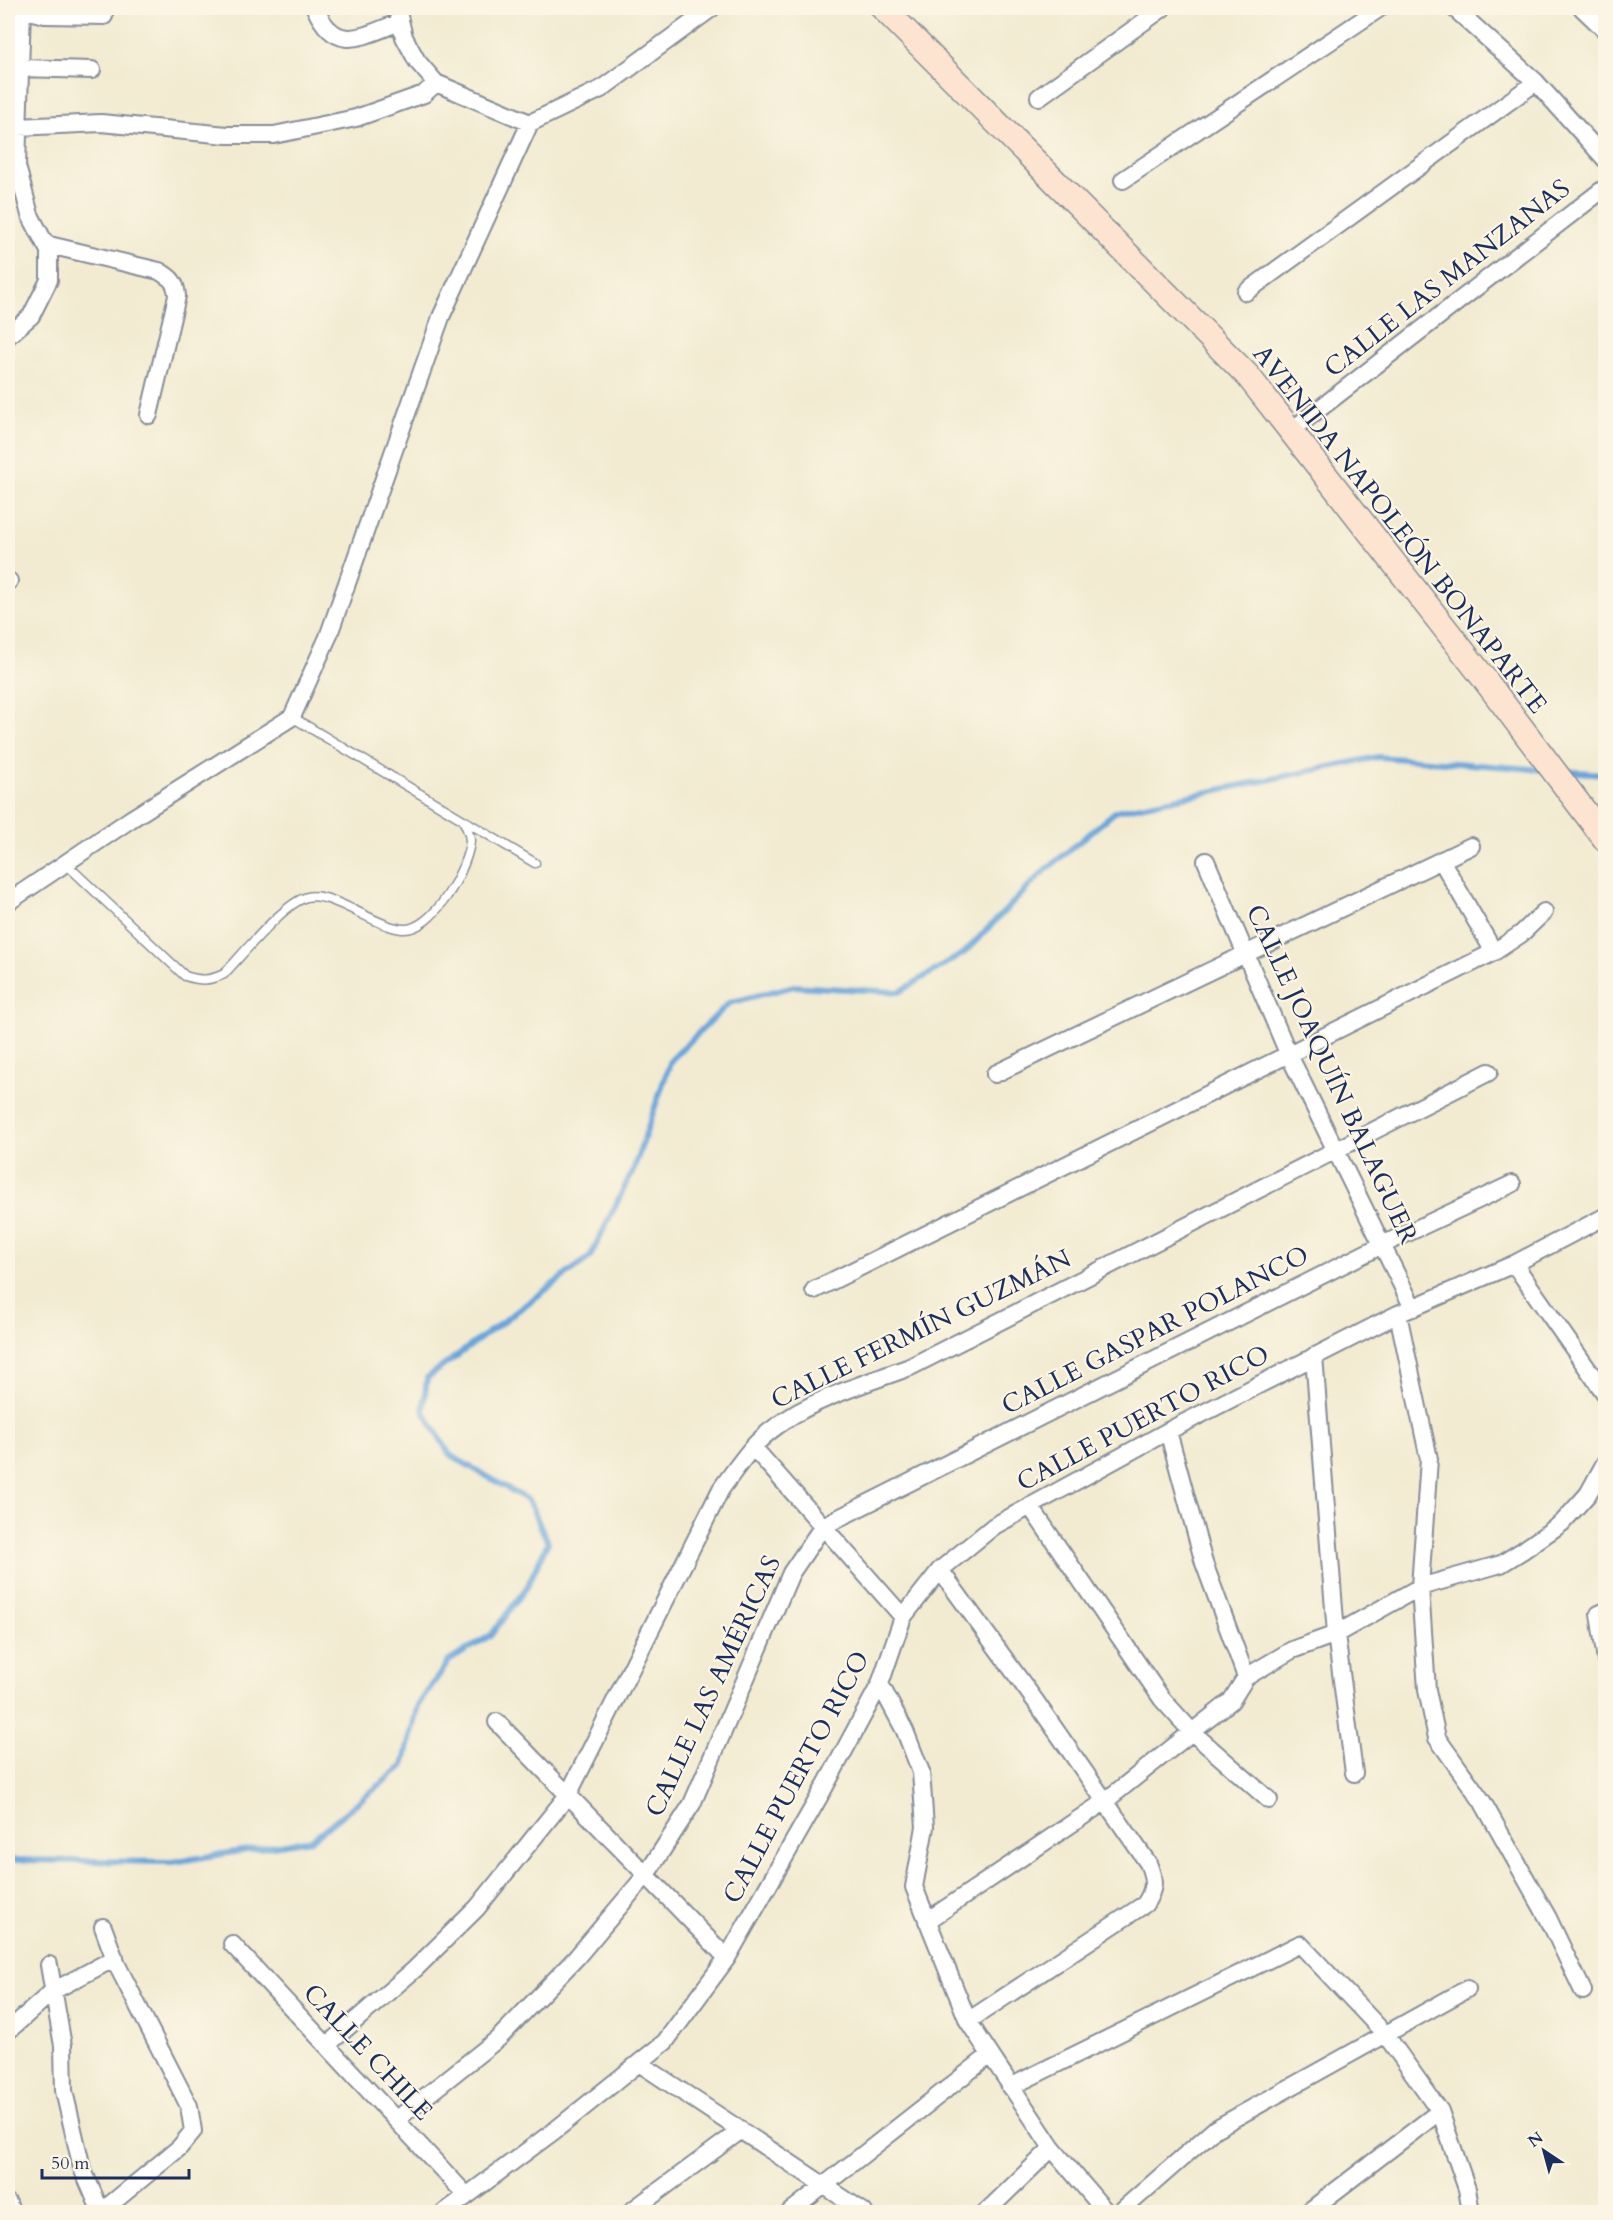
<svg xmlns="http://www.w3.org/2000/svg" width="1613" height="2220" font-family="Cardo,serif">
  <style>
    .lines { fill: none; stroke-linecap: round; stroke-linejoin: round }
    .stream { stroke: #6ba5db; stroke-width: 6 }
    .lane-casing { stroke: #868d98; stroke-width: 11 }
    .street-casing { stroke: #868d98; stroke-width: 20 }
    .secondary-casing { stroke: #868d98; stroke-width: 27 }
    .lane { stroke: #fff; stroke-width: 8 }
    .street { stroke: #fff; stroke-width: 16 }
    .secondary { stroke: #fde4d1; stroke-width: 24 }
    .labels { text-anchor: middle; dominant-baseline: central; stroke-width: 4.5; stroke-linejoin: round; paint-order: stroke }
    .street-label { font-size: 26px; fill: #1b2f5e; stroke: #fcf5e5 }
  </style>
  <rect width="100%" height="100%" fill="#fcf5e5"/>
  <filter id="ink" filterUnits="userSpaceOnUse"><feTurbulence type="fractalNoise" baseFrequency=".0167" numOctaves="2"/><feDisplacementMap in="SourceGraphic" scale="12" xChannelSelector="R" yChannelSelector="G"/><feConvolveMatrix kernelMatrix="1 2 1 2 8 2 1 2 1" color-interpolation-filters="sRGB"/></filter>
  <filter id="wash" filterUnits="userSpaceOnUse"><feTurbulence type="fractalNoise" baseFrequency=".008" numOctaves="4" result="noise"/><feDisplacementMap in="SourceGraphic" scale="24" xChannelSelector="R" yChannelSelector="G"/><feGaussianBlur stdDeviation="1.35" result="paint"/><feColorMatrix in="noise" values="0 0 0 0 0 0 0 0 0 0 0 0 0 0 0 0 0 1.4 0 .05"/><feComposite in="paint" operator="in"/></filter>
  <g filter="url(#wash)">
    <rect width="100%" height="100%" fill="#f2ebd1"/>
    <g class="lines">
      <path class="stream" d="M1561,771l45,3
        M8,1860l165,2 138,-22 92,-74 15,-61 31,-44 42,-26 36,-48 21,-45 -20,-42 -78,-45 -27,-45 4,-32 163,-121 44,-89 37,-108 58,-57 65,-17 105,6 65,-39 77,-79 75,-63 262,-54 167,13"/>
    </g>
  </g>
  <g filter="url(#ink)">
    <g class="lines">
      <g class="lane-casing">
        <path id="lane" d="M1592,17l12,-9
          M292,717l243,146
          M65,863l120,113c16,5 24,5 39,-2 19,-20 60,-71 83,-77 24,-6 67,29 95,32 31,3 66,-61 68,-88 0,-7 -4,-15 -7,-21"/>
      </g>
      <g class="street-casing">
        <path id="street" d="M17,8l28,7 59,1
          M315,8c21,47 47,28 85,14
          M397,8l7,29 13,24 19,22 94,40
          M1454,8l82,74 70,78
          M1582,8l24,23
          M21,68l71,2
          M1039,97l124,-89
          M18,127l83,-4 126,12h47l82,-17 68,-24 12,-11
          M1123,180l257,-172
          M45,244l114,27c12,7 17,11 18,25l-28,119
          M1246,292l290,-210
          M8,336l23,-20 18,-36v-29l-19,-36 -13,-49 5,-158
          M1292,430l314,-243
          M8,581h1
          M1441,860l53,92
          M1206,861l82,192 125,255
          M8,902l123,-83 161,-102 36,-80 113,-320 89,-194 71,-34 111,-81
          M995,1074l476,-228
          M1514,1264l92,131
          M814,1290l680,-338 27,-18 23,-22
          M1398,1314l31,145 -9,128 7,103 10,48 45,63 66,117 35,73
          M1314,1356l22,278 18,139
          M1168,1431l36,132 42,114
          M753,1447l150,170
          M1030,1506l132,193 30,33 77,68
          M940,1570l96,132 112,161c7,17 7,26 -3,41l-177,117
          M1606,1611l-7,3 7,46
          M880,1684l25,47 16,41 4,55 -11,60 54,134 84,127 54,64
          M497,1722l230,236
          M927,1921l177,-119 127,-101 15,-24 46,-27 44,-16 84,-47 81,-23 21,-13 40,-28 26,-29 18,-33
          M232,1944l235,252
          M49,1965l14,81 1,45 18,77 19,44
          M8,2031l45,-40 62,-33
          M327,2045l88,-76 62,-61 91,-113 153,-306c10,-14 20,-28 31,-41 40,-44 104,-61 158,-81l579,-295
          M639,2063l225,149
          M1010,2087l290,-143 85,90 55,77 27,78 4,23
          M396,2120l103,-82 77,-80 70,-83 46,-71 99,-231 32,-47 559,-281 130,-61
          M8,2203l3,9
          M101,2212l78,-64 14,-17 -4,-25 -72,-141 -14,-38
          M445,2212l109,-81 111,-89 62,-84 96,-168 57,-106 23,-67 37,-47 54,-44 174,-95 230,-117 116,-50 92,-48
          M630,2212l110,-81
          M790,2212l200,-157
          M986,2212l66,-64
          M1120,2212l95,-83 252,-140
          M1308,2212l132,-101"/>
      </g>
      <g class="secondary-casing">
        <path id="secondary" d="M883,8l365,368 228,292 130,172"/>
      </g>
      <use href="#lane" class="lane"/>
      <use href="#street" class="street"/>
      <use href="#secondary" class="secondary"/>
    </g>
  </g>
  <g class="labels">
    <g class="street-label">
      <text transform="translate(1447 278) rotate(-38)">CALLE LAS MANZANAS</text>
      <text transform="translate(1400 529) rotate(52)">AVENIDA NAPOLEÓN BONAPARTE</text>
      <text transform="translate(1332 1074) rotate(65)">CALLE JOAQUÍN BALAGUER</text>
      <text transform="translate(921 1329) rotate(-26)">CALLE FERMÍN GUZMÁN</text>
      <text transform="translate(1155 1330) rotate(-27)">CALLE GASPAR POLANCO</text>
      <text transform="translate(1143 1418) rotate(-28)">CALLE PUERTO RICO</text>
      <text transform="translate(713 1686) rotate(-65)">CALLE LAS AMÉRICAS</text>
      <text transform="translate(796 1777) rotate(-62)">CALLE PUERTO RICO</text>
      <text transform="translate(368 2052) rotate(47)">CALLE CHILE</text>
    </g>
  </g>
  <rect width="1613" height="2220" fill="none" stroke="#fcf5e5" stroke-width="30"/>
  <g transform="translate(1544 2151) rotate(324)" stroke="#fcf5e5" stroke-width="4.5" paint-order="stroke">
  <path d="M0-4.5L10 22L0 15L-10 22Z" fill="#1b2f5e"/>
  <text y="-9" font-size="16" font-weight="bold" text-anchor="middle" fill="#1b2f5e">N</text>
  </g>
  <path d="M42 2169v9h147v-9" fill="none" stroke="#1b2f5e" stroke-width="3"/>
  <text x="51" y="2169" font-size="18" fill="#1b2f5e" stroke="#fcf5e5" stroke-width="4.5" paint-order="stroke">50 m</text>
</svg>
